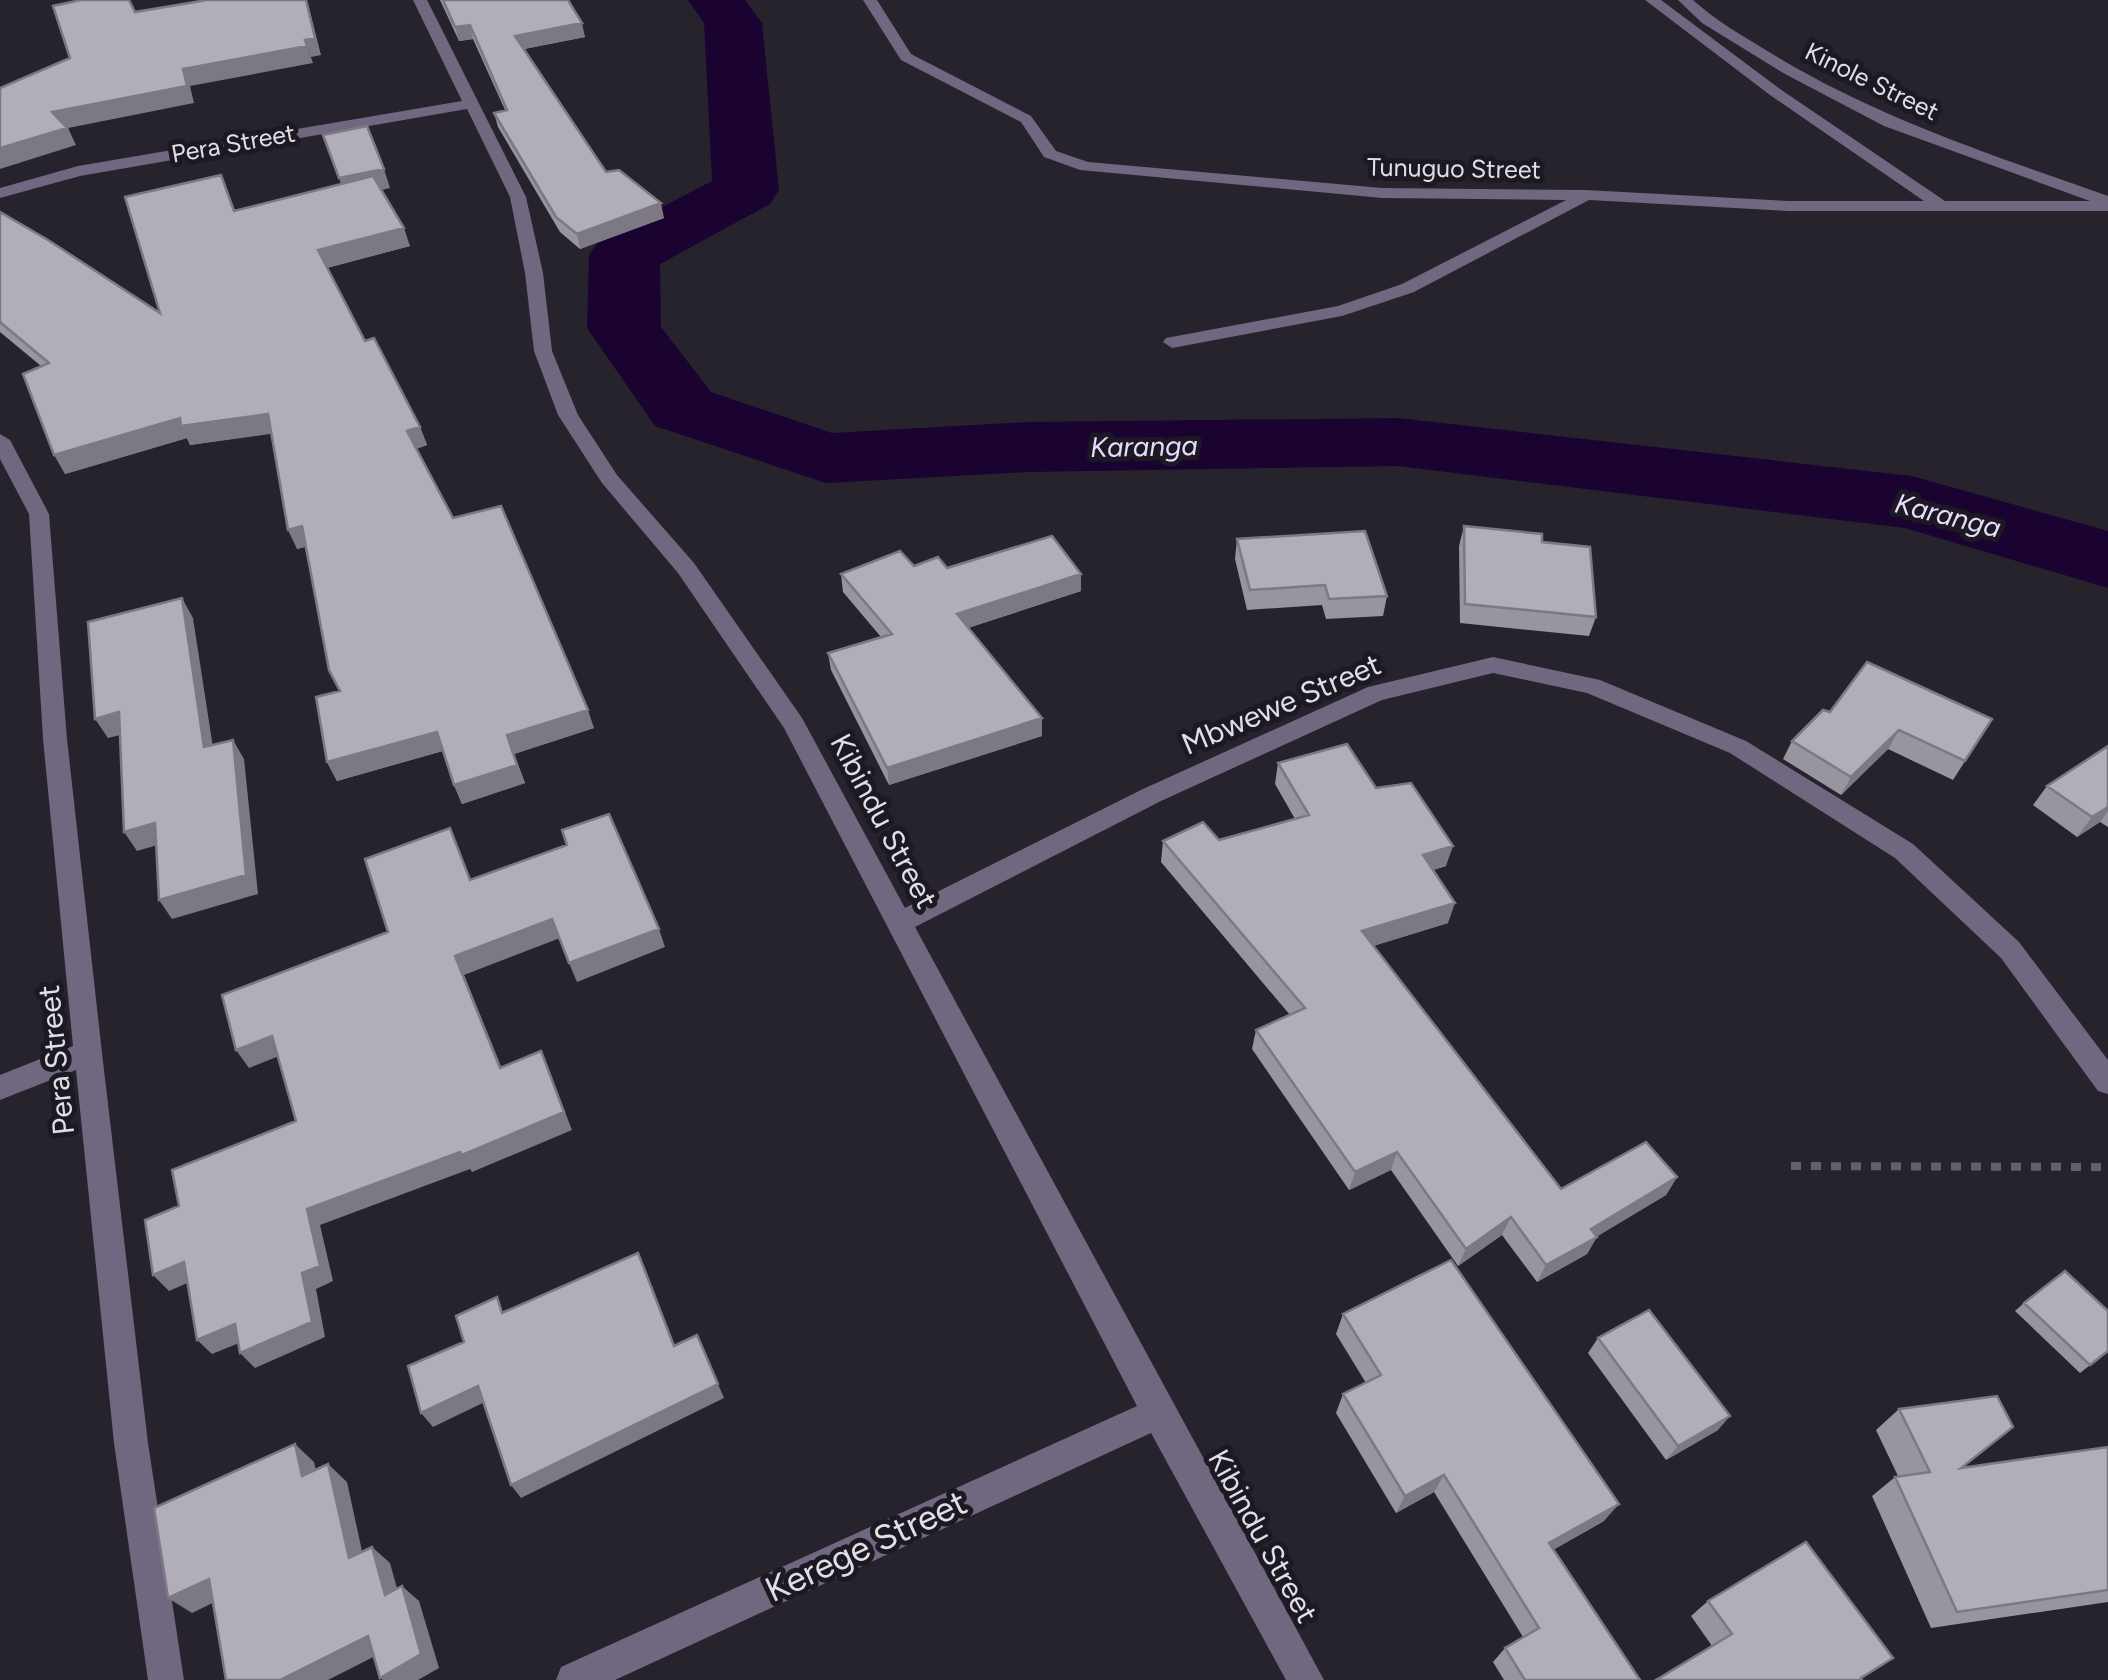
<svg xmlns="http://www.w3.org/2000/svg" width="2108" height="1680" font-family="Figtree,sans-serif">
  <style>
    .lines { fill: none; stroke-linecap: round; stroke-linejoin: round }
    .river { fill: #1a0331; fill-rule: evenodd }
    .path { stroke: #626068; stroke-width: 8; stroke-dasharray: 10 10; stroke-linecap: butt }
    .minor { fill: #706780; fill-rule: evenodd }
    .wall { fill: #98959f }
    .shaded-wall { fill: #7c7982 }
    .building { fill: #b1adb9; stroke: #7c7982; stroke-width: 2.5 }
    .labels { text-anchor: middle; dominant-baseline: central; stroke-width: 10; stroke-linejoin: round; paint-order: stroke }
    .far-street-label { font-size: 25px; fill: #e1dfe6; stroke: #1d1923 }
    .far-water-label { font-size: 28px; font-style: italic; fill: #e9dcfe; stroke: #1d1923 }
    .street-label { font-size: 30px; fill: #e1dfe6; stroke: #1d1923 }
    .near-street-label { font-size: 35px; fill: #e1dfe6; stroke: #1d1923 }
  </style>
  <rect width="100%" height="100%" fill="#26232c"/>
  <g class="lines">
    <path class="river" d="M688,0h57l17,23 17,167 -9,14 -110,60 1,63 50,65 121,41 196,-11 370,-4 514,58 196,55v57l-203,-60 -507,-62 -370,6 -202,11 -171,-57 -68,-98 2,-73 10,-15 113,-59 -8,-158z"/>
    <path class="path" d="M1791,1166l317,1"/>
    <path class="minor" d="M413,0h14l99,197 17,76 9,78 26,64 39,60 77,88 108,155 103,190 238,-119 225,-102 125,-30 107,23 146,61 167,103 106,98 89,118v34l-10,-3 -97,-133 -106,-100 -165,-105 -143,-60 -94,-20 -111,27 -221,101 -246,126 409,753h-38l-135,-247 -536,247h-59l5,-13 576,-261 -353,-678 -106,-155 -76,-90 -44,-68 -24,-64 -9,-78 -15,-76 -43,-88 -387,67 -80,22v-10l78,-22 384,-65z
      M863,0h14l34,54 120,62 25,35 32,11 294,26 204,2 203,11h135l-154,-106 -125,-95h16l119,89 165,112h145l-206,-75 -99,-52 -83,-51 -24,-23h15c23,21 50,36 76,52 108,66 221,102 339,144v15h-319l-200,-11 -175,92 -72,24 -170,32 -9,-6 3,-4 172,-32 64,-22 164,-84 -184,-2 -302,-28 -36,-13 -23,-35 -120,-62z
      M0,434l10,6 39,74 18,225 35,314 46,390 36,237h-36l-34,-237 -38,-373 -76,30v-25l73,-29 -30,-307 -14,-225 -29,-55z"/>
  </g>
  <path class="wall" d="M440,0h128l17,37 -61,12 82,123 58,46 -84,31 -20,-17 -62,-105 -4,-14 11,-3 -32,-71 -14,2z
    M390,188l-9,2 29,56 -83,22 38,73 55,86 7,18 -11,4 37,69 141,210 -80,26 11,29 -63,21 -8,-19 -11,-34 -106,30 -10,-19 12,-71 -10,-21 -24,-123 -8,2 -25,-116 -82,12 -3,-7 -122,36 -24,-108 -41,-34v-120l160,101 75,-102z
    M1464,526l78,16 54,75 -7,19 -129,-13 -1,-77z
    M1237,539l150,57 -4,20 -57,3 -4,-14 -75,5 -12,-51z
    M914,566l167,8v17l-113,37 74,90v18l-153,49 -58,-115 -3,-17 53,-16 -38,-45 -2,-18z
    M1830,712l162,7 -39,61 -65,-31 -47,46 -58,-36 9,-18z
    M2108,746v81l-8,-5 -23,15 -44,-32 14,-19z
    M1278,763l98,25 70,78 -13,4 15,53 -75,23 188,243 116,-12 -11,18 -69,41 -10,18 -50,28 -35,-47 -44,31 -67,-96 -42,20 -97,-141 4,-19 34,-15 -129,-153 2,-21 56,-1 76,-21 -20,-35z
    M2024,1303l84,48 -28,22 -65,-62z
    M1343,1314l261,207 -51,29 87,130h-136l-11,-18 12,-14 18,-11 -89,-145 -38,21 -60,-100 7,-19 23,-11 -30,-49z
    M1598,1338l120,92 -52,30 -78,-107z
    M1899,1409l62,59 147,-21v155l-177,26 -59,-132 23,-19 3,-1 -22,-46z
    M1708,1601l153,77 -149,-32 -21,-30z"/>
  <path class="shaded-wall" d="M306,0h1l14,55 -10,2 -6,-17z
    M582,23l3,14 -66,13 -4,-14z
    M470,25l3,14 -14,2 -4,-14z
    M307,46l6,17 -123,23 4,17 -126,25 8,17 -76,24v-21l52,-36 131,-43z
    M384,169l6,19 -45,9 -6,-19z
    M661,203l3,15 -84,31 -3,-15z
    M404,228l6,18 -85,22 -7,-18z
    M268,414l9,19 -87,12 -3,-7 -122,36 -11,-19 126,-37z
    M420,427l7,18 -13,4 -7,-18z
    M302,526l8,19 -13,4 -9,-19z
    M1081,574v17l-123,40 -1,-17z
    M182,598l11,20 23,149 -12,-20z
    M588,710l6,18 -80,26 11,29 -63,21 -8,-19 53,-50z
    M119,712l13,20 -24,6 -13,-19z
    M1042,718v18l-153,49 -2,-17z
    M1899,730l-11,19 -47,46 10,-18z
    M437,732l8,18 -108,31 -10,-19z
    M233,740l11,19 14,135 -86,25 -13,-19z
    M2108,807v4l-8,11 -23,15 15,-20z
    M155,823l13,19 -31,9 -13,-19z
    M1453,846l-7,20 -28,9 5,-20z
    M1455,903l-7,20 -91,28 5,-20z
    M552,919l8,19 -96,37 45,111 -9,-18 -45,-112z
    M659,929l6,18 -88,35 -8,-19z
    M272,1036l12,18 -35,14 -13,-18z
    M541,1051l31,79 -100,42 -2,-3 -150,56 13,56 -17,8 9,48 -70,31 -15,-15 62,-80 5,-64z
    M1397,1152l-6,18 -42,20 6,-18z
    M1677,1177l-11,18 -78,47 9,-5 -10,17 -50,28 9,-17 45,-36z
    M1511,1217l-9,18 -44,31 8,-17z
    M638,1253l7,15 35,93 -6,-15z
    M184,1262l15,16 -30,13 -16,-16z
    M235,1324l14,15 -37,15 -15,-14z
    M697,1335l27,63 -203,100 -10,-13z
    M478,1386l11,14 -56,27 -12,-14z
    M1730,1416l-12,14 -52,30 12,-14z
    M295,1444l19,18 7,32 -19,-18z
    M328,1464l19,18 20,92 -18,-16z
    M1444,1475l-10,17 -38,21 9,-17z
    M1619,1504l-15,17 -68,38 13,-16z
    M372,1547l18,16 13,47 -18,-15z
    M209,1579l22,15 -39,19 -24,-15z
    M402,1586l17,15 20,67 -21,12h-35l-3,-2z
    M368,1636l19,14 -59,30h-48z"/>
  <path class="building" d="M81,0h48l6,12 72,-12h99l9,38 -10,2 2,6 -124,23 4,17 -135,26 15,16 -67,20v-60l70,-30 -17,-52z
    M443,0h125l14,23 -67,13 91,136 13,-2 42,33 -84,31 -21,-17 -62,-104 13,-3 -37,-85 -15,2z
    M367,126l17,43 -45,9 -16,-43z
    M221,175l13,36 139,-35 31,52 -86,22 47,91 9,-3 46,89 -13,4 46,87 48,-12 87,204 -81,25 10,30 -63,20 -17,-53 -110,30 -11,-65 24,-6 -11,-21 -27,-144 -14,4 -20,-116 -87,12 -1,-8 -126,37 -31,-81 26,-11 -49,-41v-110l48,28 112,73 -35,-116z
    M1464,526l78,8v8l48,5 6,70 -131,-13z
    M1365,531l22,65 -58,3 -4,-14 -75,5 -13,-51z
    M1052,536l29,38 -124,40 85,104 -155,50 -59,-115 64,-19 -51,-60 59,-23 14,15 24,-9 9,11z
    M182,598l22,149 29,-7 13,135 -87,25 -4,-77 -31,9 -5,-120 -24,7 -7,-97z
    M1867,662l125,57 -27,42 -66,-31 -48,47 -59,-36 31,-31 7,2z
    M1347,744l29,44 35,-5 42,63 -30,9 32,48 -93,28 199,258 85,-47 31,35 -86,52 6,8 -51,28 -35,-48 -45,32 -69,-97 -42,20 -99,-142 49,-22 -142,-167 40,-19 16,18 90,-25 -31,-52z
    M2108,746v61l-16,10 -45,-31z
    M609,814l50,115 -90,34 -17,-44 -97,37 45,112 41,-17 23,61 -102,43 -2,-3 -153,57 13,57 -18,7 10,49 -72,31 -5,-29 -38,16 -13,-78 -31,13 -8,-55 34,-14 -7,-36 124,-49 -24,-85 -36,14 -14,-55 166,-63 -23,-73 85,-31 20,52 97,-35 -5,-15z
    M638,1253l36,93 23,-11 21,49 -207,101 -33,-99 -57,27 -13,-47 56,-24 -8,-26 41,-19 5,16z
    M1451,1260l168,244 -70,39 91,137h-115l-20,-32 34,-20 -95,-153 -39,21 -62,-102 38,-19 -38,-61z
    M2065,1271l43,40v40l-18,14 -66,-62z
    M1649,1310l81,106 -52,30 -80,-108z
    M1997,1396l16,31 -52,41 147,-21v143l-151,22 -62,-135 35,-5 -31,-63z
    M295,1444l7,32 26,-12 21,94 23,-11 13,48 17,-9 19,68 -41,24 -12,-42 -88,44h-54l-17,-101 -41,19 -14,-90z
    M1806,1542l87,116 -32,20 1,2h-206l76,-46 -24,-33z"/>
  <g class="labels">
    <g class="far-street-label">
      <text transform="translate(1872 81) rotate(26)">Kinole Street</text>
      <text transform="translate(233 143) rotate(-10)">Pera Street</text>
      <text transform="translate(1454 168) rotate(1)">Tunuguo Street</text>
    </g>
    <g class="far-water-label">
      <text transform="translate(1144 446) rotate(-1)">Karanga</text>
      <text transform="translate(1948 515) rotate(14)">Karanga</text>
    </g>
    <g class="street-label">
      <text transform="translate(1281 704) rotate(-23)">Mbwewe Street</text>
      <text transform="translate(884 821) rotate(62)">Kibindu Street</text>
      <text transform="translate(56 1060) rotate(-96)">Pera Street</text>
      <text transform="translate(1263 1536) rotate(61)">Kibindu Street</text>
    </g>
    <g class="near-street-label">
      <text transform="translate(866 1546) rotate(-25)">Kerege Street</text>
    </g>
  </g>
</svg>
